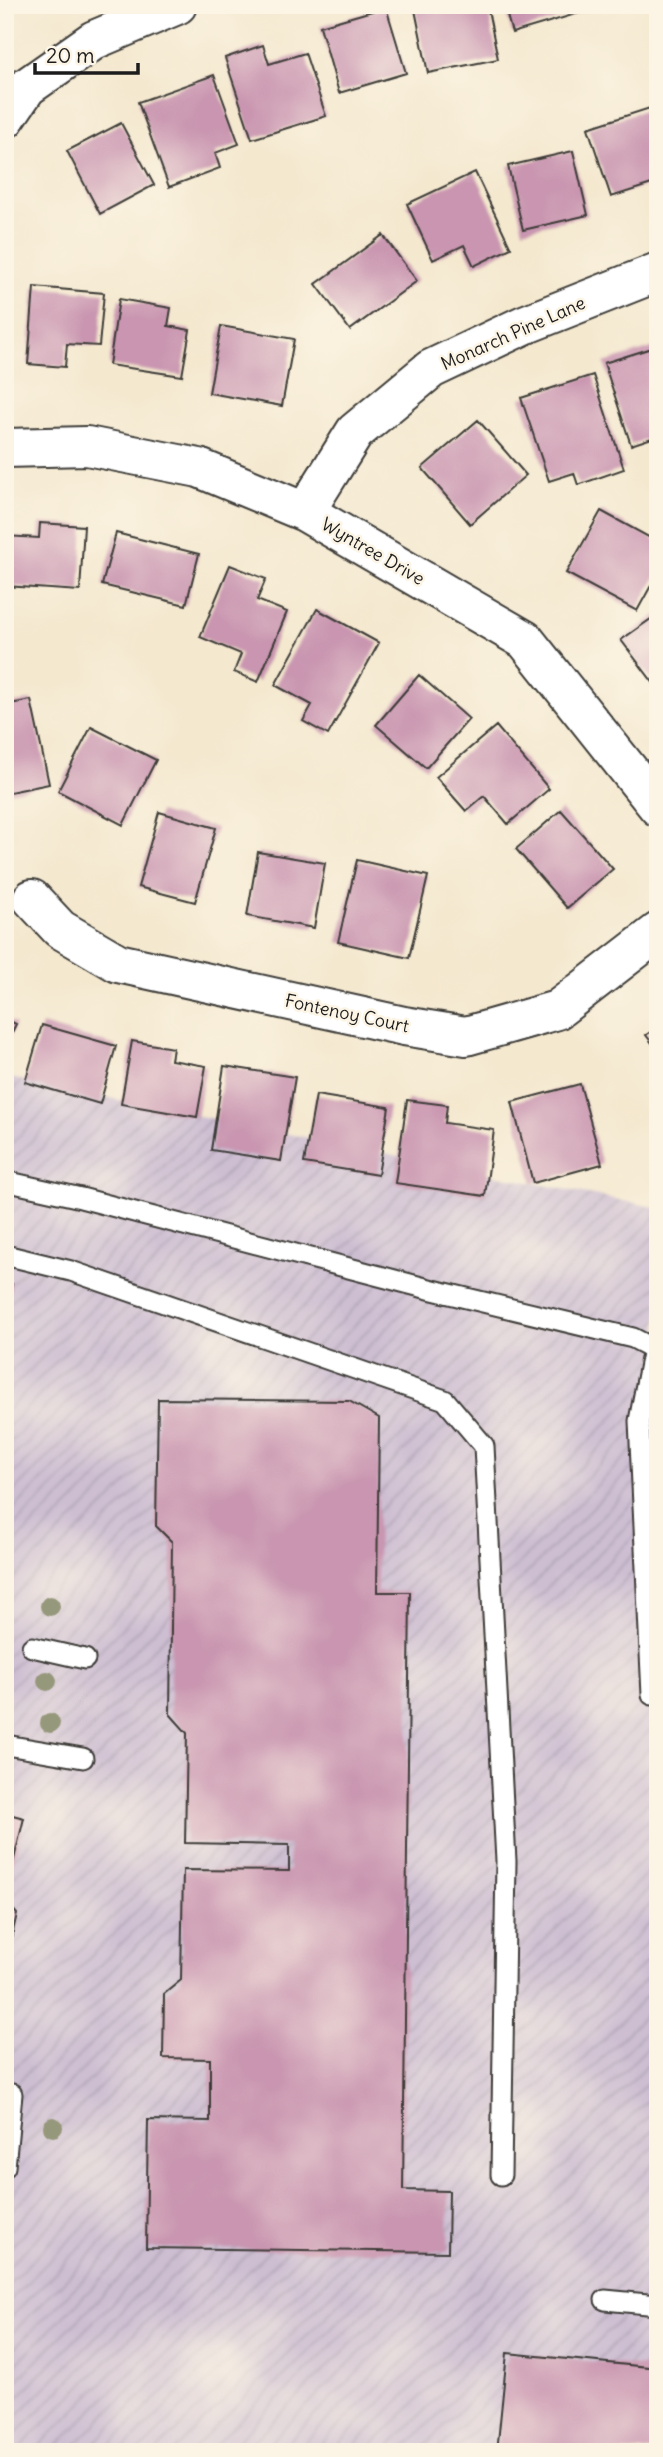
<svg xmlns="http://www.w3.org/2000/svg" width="663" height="2457" font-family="Delius,sans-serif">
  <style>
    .industrial { fill: url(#industrial-furrows) }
    .building { fill: #c995b0 }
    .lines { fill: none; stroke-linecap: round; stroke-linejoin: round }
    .lane-casing { stroke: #3c3b37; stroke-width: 23 }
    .street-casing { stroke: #3c3b37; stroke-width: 42 }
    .lane { stroke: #fff; stroke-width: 19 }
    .street { stroke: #fff; stroke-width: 38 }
    .tree { fill: #96987c }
    .labels { text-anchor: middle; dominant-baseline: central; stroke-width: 5; stroke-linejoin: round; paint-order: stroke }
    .street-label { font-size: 18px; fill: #1c1c1c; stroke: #fcf5e5 }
  </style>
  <defs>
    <pattern id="industrial-furrows" width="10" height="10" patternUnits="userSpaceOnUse" patternTransform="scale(1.75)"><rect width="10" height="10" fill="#cdbed2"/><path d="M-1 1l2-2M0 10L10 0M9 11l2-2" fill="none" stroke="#afa3b4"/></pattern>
  </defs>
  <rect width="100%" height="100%" fill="#fcf5e5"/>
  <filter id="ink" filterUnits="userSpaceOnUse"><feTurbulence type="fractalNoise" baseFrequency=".0143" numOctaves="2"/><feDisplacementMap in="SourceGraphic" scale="14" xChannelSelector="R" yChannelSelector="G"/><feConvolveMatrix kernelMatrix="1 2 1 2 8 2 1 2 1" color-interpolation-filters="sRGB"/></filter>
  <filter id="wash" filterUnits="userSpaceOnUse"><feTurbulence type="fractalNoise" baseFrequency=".00686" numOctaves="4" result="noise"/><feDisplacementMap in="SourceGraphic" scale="28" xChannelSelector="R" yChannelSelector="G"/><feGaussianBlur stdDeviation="1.57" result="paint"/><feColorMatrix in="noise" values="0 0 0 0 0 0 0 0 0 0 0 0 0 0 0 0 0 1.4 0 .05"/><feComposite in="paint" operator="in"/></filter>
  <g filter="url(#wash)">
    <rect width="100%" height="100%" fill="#f4e8cf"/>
    <path class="industrial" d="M5,1077l653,131v1244h-653z"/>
    <g id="blocks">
      <path class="building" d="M414,5h73l11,54 -70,14z
        M504,5h87l2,4 -81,24z
        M386,7l20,66 -67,20 -19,-67z
        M263,45l6,19 36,-11 21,63 -74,23 -27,-81z
        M214,75l25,69 -24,9 5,15 -51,19 -31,-85z
        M656,106l2,76 -47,15 -23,-69z
        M121,123l33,62 -54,29 -33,-63z
        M573,151l15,64 -65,15 -15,-64z
        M475,172l36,76 -37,18 -10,-21 -31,15 -26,-56z
        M383,235l34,46 -67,49 -34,-46z
        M34,287l70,6 -5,53 -32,-2 -2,23 -37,-3z
        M119,299l52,9 -3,18 22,4 -8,46 -73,-11z
        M221,326l73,13 -12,67 -73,-13z
        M658,346v90l-27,9 -27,-82z
        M593,375l31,94 -46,16 -4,-12 -25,8 -28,-83z
        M478,420l48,55 -56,49 -48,-56z
        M601,511l57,31v31l-21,38 -71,-38z
        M40,523l44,3 -4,65 -75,-5v-50l34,2z
        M116,533l83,21 -13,51 -84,-20z
        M230,565l36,14 -9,21 30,12 -29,70 -24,-10 7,-18 -41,-17z
        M317,609l62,34 -51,92 -25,-14 9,-16 -37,-20z
        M658,614v75l-37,-49z
        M419,675l50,44 -43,49 -50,-43z
        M31,700l18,84 -44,9v-88z
        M496,726l53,63 -41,35 -24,-28 -18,15 -30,-34z
        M91,727l65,33 -33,65 -65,-34z
        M561,810l52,59 -46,39 -51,-59z
        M159,812l57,16 -21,74 -57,-15z
        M258,852l67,11 -11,65 -67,-12z
        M357,860l71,16 -19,82 -71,-16z
        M5,1019l11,5 -11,23z
        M42,1025l74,21 -16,58 -75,-22z
        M658,1027v24l-12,-16z
        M132,1041l41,7 -2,12 35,6 -9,51 -76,-13z
        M224,1066l71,11 -14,84 -70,-11z
        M580,1084l22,80 -69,19 -21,-81z
        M316,1095l73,12 -11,68 -74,-12z
        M407,1100l40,5 -2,18 49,7 -9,66 -90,-13z
        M5,1282l7,2 -6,23h-1z
        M158,1399l191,2 30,17 -2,174h33l-7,598 46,1 -1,61 -302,-4 2,-128 62,1v-62l-47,-1 1,-64 17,-14 2,-110 106,1v-26l-104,-2 2,-110 -17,-19 2,-172 -16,-16z
        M5,1813l19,5 -18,74 -1,-1z
        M5,1900l12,14 -11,47 -1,-1z
        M507,2353l151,15v84h-161z"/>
    </g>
  </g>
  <g filter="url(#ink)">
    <use href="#blocks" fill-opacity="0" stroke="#3c3b37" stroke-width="2"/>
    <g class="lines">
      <g class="lane-casing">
        <path id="lane" d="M5,1181l76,17 348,91 204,49 25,13
          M5,1255l66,16 374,129 39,46 22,415 -5,314
          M32,1647l53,12
          M652,1695l-13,-274 14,-73
          M6,1745l77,13
          M5,2167l7,-73
          M605,2300l53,5"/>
      </g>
      <g class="street-casing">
        <path id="street" d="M5,119l22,-32 67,-47 83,-35
          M5,448l82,-2 112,22 106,44 220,128 133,167
          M305,512l50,-80 76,-63 93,-44 134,-53
          M32,899l28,30 58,34 286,63 62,10 91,-26 101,-78"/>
      </g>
      <use href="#lane" class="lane"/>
      <use href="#street" class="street"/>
    </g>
    <g class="tree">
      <circle cx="50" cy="1606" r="10"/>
      <circle cx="47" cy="1681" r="10"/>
      <circle cx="50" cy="1723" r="10"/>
      <circle cx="53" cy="2127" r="10"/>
    </g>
  </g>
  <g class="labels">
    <g class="street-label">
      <text transform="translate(513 333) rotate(-24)">Monarch Pine Lane</text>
      <text transform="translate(373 551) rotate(30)">Wyntree Drive</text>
      <text transform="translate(347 1013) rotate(12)">Fontenoy Court</text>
    </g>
  </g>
  <rect width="663" height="2457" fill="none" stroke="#fcf5e5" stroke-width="28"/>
  <path d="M35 63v10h103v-10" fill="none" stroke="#1c1c1c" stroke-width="3.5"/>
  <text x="46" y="63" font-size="21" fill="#1c1c1c" stroke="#fcf5e5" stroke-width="5" paint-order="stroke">20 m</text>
</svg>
